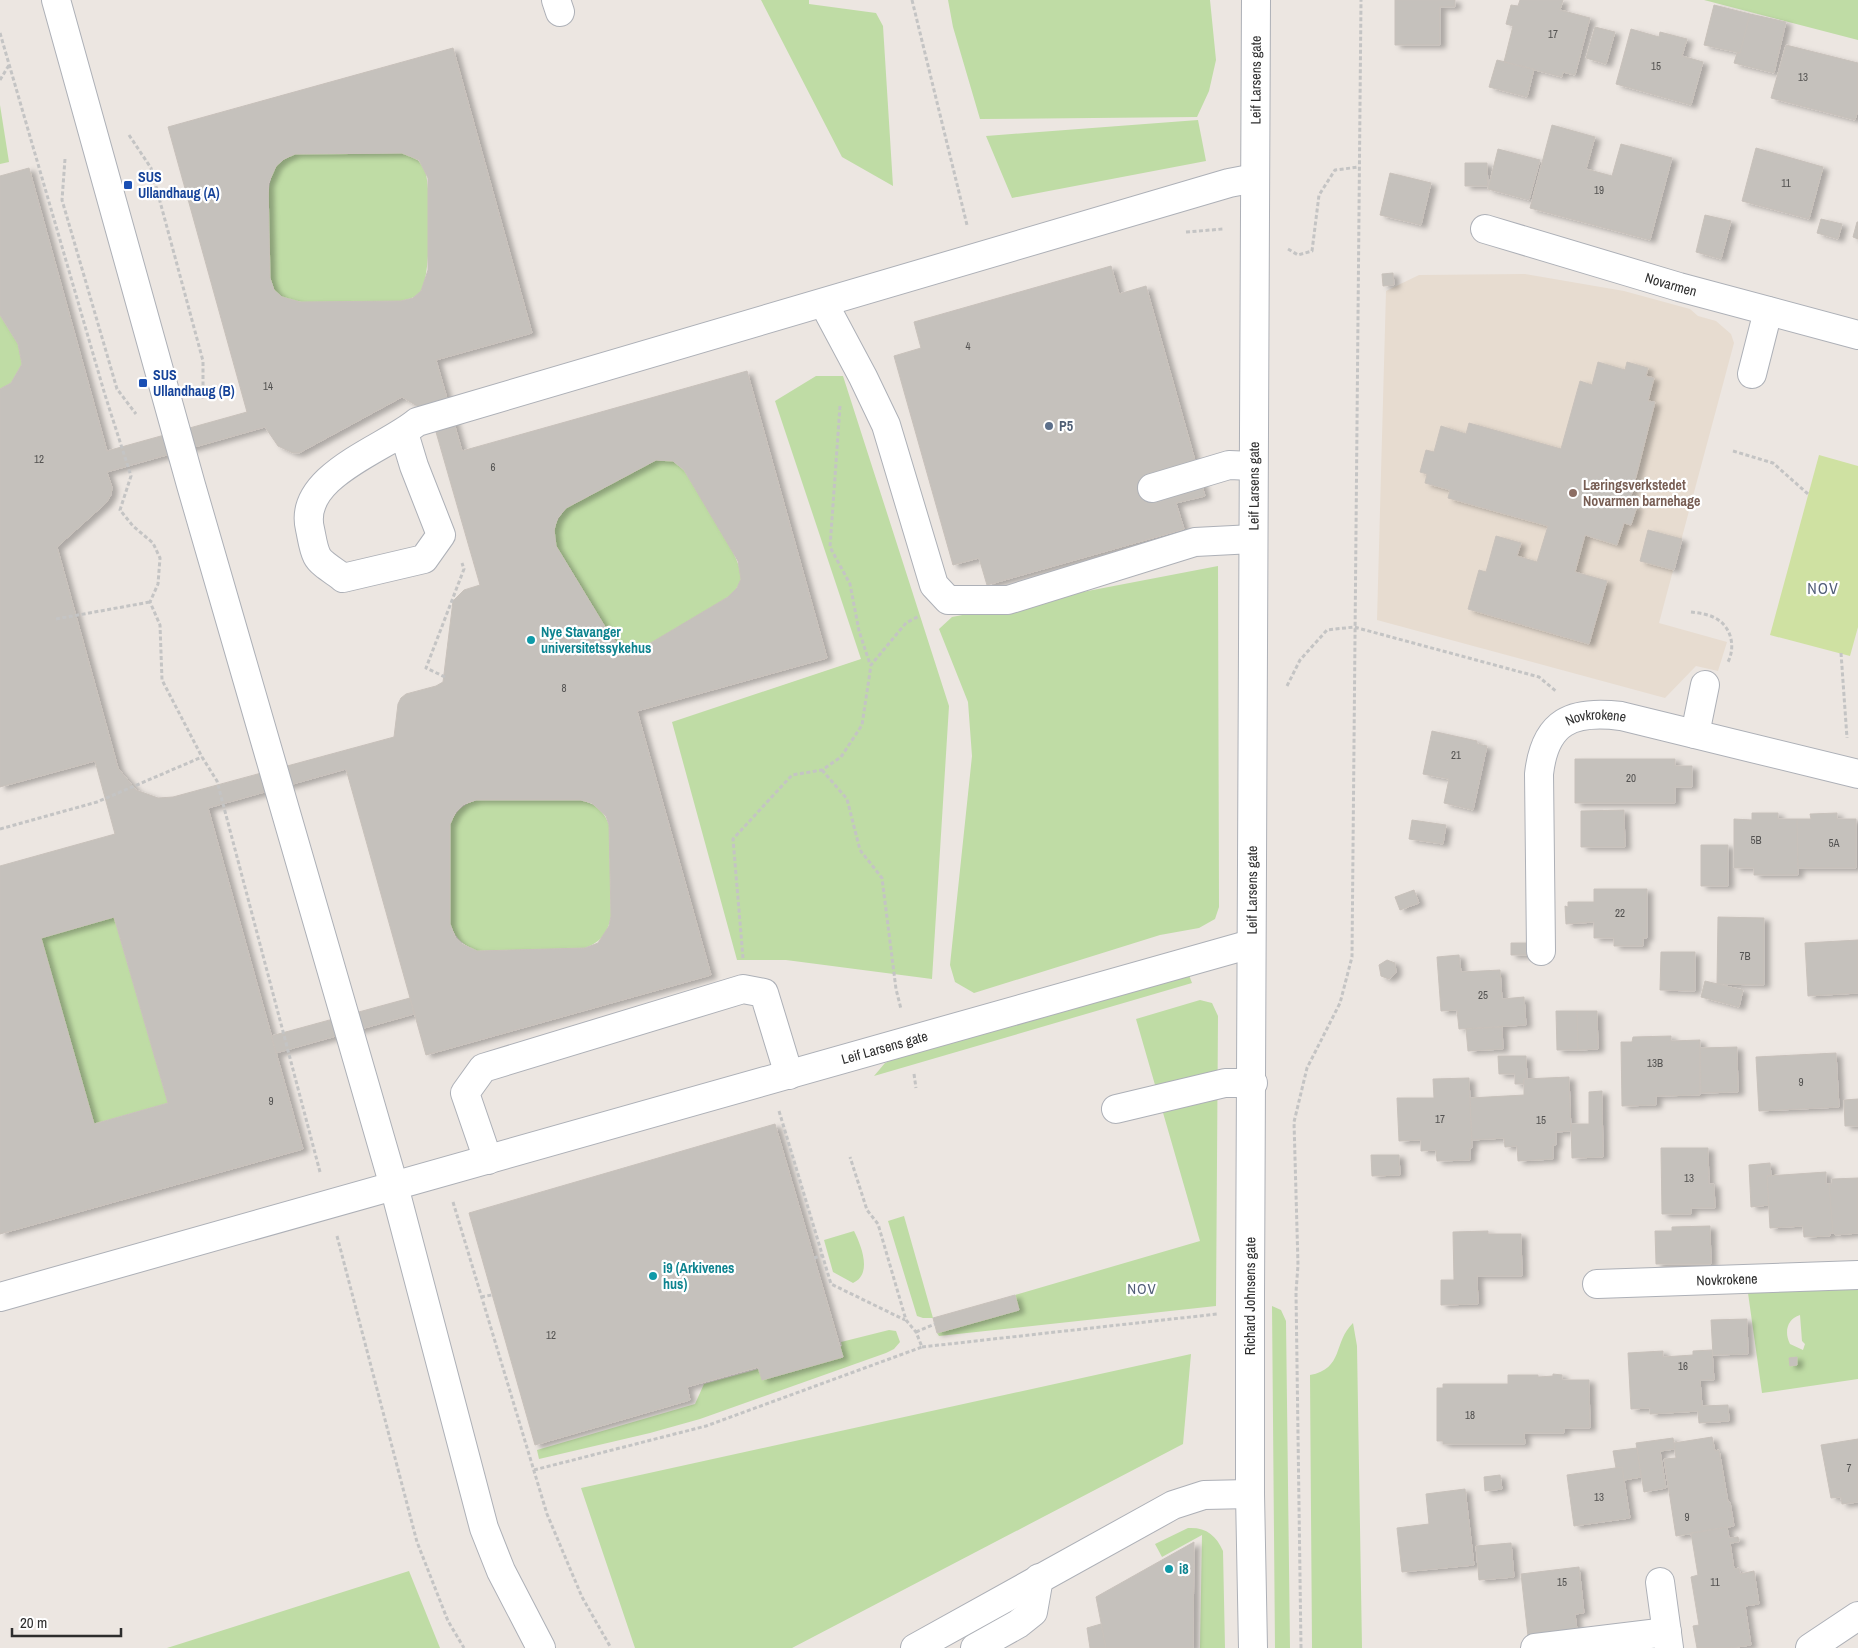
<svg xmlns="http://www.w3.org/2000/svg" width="1858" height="1648" font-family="'Archivo Narrow',sans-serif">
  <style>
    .education { fill: #e7dcd0 }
    .green { fill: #bfdca5; fill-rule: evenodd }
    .pitch { fill: #cfe1a2 }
    .building { fill: #c5c1bc; stroke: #c8c1bb; fill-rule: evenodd; filter: url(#shadow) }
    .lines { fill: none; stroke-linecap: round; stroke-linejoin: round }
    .minor-casing { stroke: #adb0b7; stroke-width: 30 }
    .path { stroke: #c4c4c4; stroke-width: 3; stroke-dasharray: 4 2.5; stroke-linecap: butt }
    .minor { stroke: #fff; stroke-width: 28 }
    .transit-dot { fill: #1a4fb4; stroke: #fff; stroke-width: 2 }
    .service-dot { fill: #5c6f8a; stroke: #fff; stroke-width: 2 }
    .education-dot { fill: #8d6e63; stroke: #fff; stroke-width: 2 }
    .culture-dot { fill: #0f9aa8; stroke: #fff; stroke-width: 2 }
    .labels { text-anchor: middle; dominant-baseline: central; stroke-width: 4.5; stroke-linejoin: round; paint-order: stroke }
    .number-label { font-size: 11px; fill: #535251 }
    .street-label { font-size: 14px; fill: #2d2d2d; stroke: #fff }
    .transit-label { font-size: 14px; font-weight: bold; fill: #164399; stroke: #fff; text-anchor: start }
    .service-label { font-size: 14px; font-weight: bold; fill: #4e5e75; stroke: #fff; text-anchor: start }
    .education-label { font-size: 14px; font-weight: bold; fill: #785e54; stroke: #fff; text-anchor: start }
    .culture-label { font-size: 14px; font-weight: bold; fill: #0d838f; stroke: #fff; text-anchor: start }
    .neighbourhood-label { font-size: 15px; letter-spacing: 1px; fill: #525e78; stroke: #fff }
    .quarter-label { font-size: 16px; letter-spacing: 1px; fill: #525e78; stroke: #fff }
  </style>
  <defs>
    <filter id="shadow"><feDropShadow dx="5.5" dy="3" stdDeviation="2.5" flood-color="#0004"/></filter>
  </defs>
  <rect width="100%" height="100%" fill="#ece6e1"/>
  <path class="education" d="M1525,274l99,17 66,18 8,7 18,5 15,13 3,9 -75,280 68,19 -9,29 -22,-5 -31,32 -288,-78 9,-329 33,-16z"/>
  <path class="green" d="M761,0h48v4l67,9 7,13 10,160 -51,-29z
    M948,0h262l6,60 -7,31 -12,26 -217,2 -27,-92z
    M1704,0h154v40z
    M0,105l9,57 -9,2z
    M1198,120l8,41 -194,37 -26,-62z
    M402,153c9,3 17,6 22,15 8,15 7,109 -3,123 -5,7 -13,8 -20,10 -26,0 -99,7 -119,-4 -8,-4 -10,-11 -12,-19 0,-25 -8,-93 6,-111 5,-7 12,-10 19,-13z
    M0,315l18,29 4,20 -11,19 -11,6z
    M816,376h27l106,330 -17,273 -146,-19h-49l-65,-238 189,-63 -86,-258z
    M656,460l17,1 11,9c12,20 59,88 57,108 -1,8 -8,14 -13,19 -18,11 -82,55 -100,52 -8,-1 -13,-9 -18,-14l-54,-89c-5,-15 0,-26 10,-38z
    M1218,566l1,341 -4,12 -16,9 -39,7 -186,58 -19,-11 -5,-17 22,-209 -4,-54 -29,-73 13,-12z
    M476,800h105c15,4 23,11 28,25l2,91c-3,17 -10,26 -26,32l-108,3c-15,-7 -21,-12 -27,-27v-100c6,-13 12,-19 26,-24z
    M114,917l54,186 -74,21 -53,-186z
    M1189,975l3,8 -318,93 11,-13 12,-5z
    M1200,1000l12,3 6,13 -2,290 -277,30 -2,-3 82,-23 -4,-15 185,-54 -64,-222z
    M904,1216l29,102h-10l-6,-2 -29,-95z
    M854,1231c7,14 19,43 -1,52l-20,-11 -9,-32z
    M1858,1289v90l-96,14 -14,-100zM1800,1315l2,26 3,3 -2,6 -13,-6c-6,-12 -3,-25 10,-29z
    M1272,1306l9,4 5,11 4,327h-15z
    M1353,1323l4,23 5,302h-50l-2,-273c34,-6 23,-33 43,-52z
    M889,1330l7,1 4,11 -6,7 -8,4 -186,66 -50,14 -111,26 -2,-9 158,-46 9,-20 138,-38 -1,-4z
    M1191,1354l-8,90 -391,204h-157l-54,-160z
    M1188,1528c18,-1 28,7 35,23l2,97h-25l2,-113 -40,22 -7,-13z
    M409,1571l31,77h-273z"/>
  <path class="pitch" d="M1819,455l39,11v161l-8,29 -80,-21z"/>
  <path class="building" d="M1395,0h60v7h-15v38h-45z
    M1520,0h43l-3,10 30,8 -15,57 -12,-3 -1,5 -58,-15 9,-36 -7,-2 5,-19 7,1z
    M1714,5l36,9 -10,39 -36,-8z
    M1750,14l36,8 -12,51 -40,-10 3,-10h3z
    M1595,27l20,5 -9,32 -20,-6z
    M1631,29l28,8 1,-5 27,7 -5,17 21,6 -12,43 -75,-21z
    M1786,45l72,18v47l-3,10 -84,-22z
    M453,48l79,285 -96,27 26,91 285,-80 80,287 -190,53 74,264 -285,80 -80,-286 -138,39 95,341 -303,85v-368l115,-32 -20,-73 -95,26v-398l11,-6 11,-19 -4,-20 -18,-29v-139l29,-8 78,283 140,-39 -79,-285zM402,153l17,7 9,18v92l-7,21 -8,7 -12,3 -101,1 -18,-5 -8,-7 -4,-12 -2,-94 8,-18 8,-7 11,-5zM402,397l25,15 7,13 46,160 -16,5 -11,11 -10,81 -7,4 -30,8 -5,4 -3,6 -4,33 -221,60 -15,1 -22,-8 -18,-22 -61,-221 49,-44 5,-8 1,-8 -5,-15 158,-45 13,19 15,7h6zM656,460l17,1 11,9 54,91 3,18 -4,9 -9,9 -79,47 -20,5 -10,-4 -9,-10 -54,-89 -2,-16 3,-11 9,-11zM476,800h105l11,3 14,13 3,9 2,91 -2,10 -11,17 -13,5 -108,3 -15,-7 -7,-7 -5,-13v-100l5,-11 9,-9zM114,917l54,186 -74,21 -53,-186z
    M1497,60l37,9 -7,28 -38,-10z
    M1552,125l43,12 -9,32 26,7 9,-32 51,14 -22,82 -120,-32z
    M1756,148l67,19 -14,52 -67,-18z
    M1498,149l42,11 -11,40 -41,-11z
    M1465,163h22l1,23h-23z
    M1390,173l41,10 -10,42 -41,-10z
    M1705,215l26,6 -10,38 -25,-7z
    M1821,219l21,5 -4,15 -21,-6z
    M1857,222h1v17l-5,-2z
    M1111,266l8,28 27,-8 59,210 -29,7 8,26 -197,56 -8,-27 -26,7 -59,-209 27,-8 -7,-26z
    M1393,273l1,12 -11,1 -1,-12z
    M1598,362l27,8 2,-8 21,6 -2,8 8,2 -6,23 7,1 -26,102 8,2 -6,19 -7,-2 -7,22 -32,-10 -10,37 32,9 -18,63 -121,-35 11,-39 7,2 10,-36 25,7 -4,13 20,6 11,-36 -100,-28 2,-8 -25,-7 2,-9 -7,-2 6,-22 8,2 7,-26 25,8 3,-11 92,26 19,-68 12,4z
    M1648,530l34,9 -8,31 -34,-9z
    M1432,731l45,10v3l10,2 -14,64 -29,-7 5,-24 -26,-5z
    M1575,759h100v7h17v21h-17v16h-100z
    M1624,810l1,37h-44v-36z
    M1752,813h26v6h19l1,56h-44v-7h-20v-49l18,1z
    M1837,813v6h19v49h-58l-1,-49h14l-1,-5z
    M1412,820l34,5 -3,19 -34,-5z
    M1701,845h27v41h-27z
    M1594,889h53v49h-4v8h-29v-8h-20v-16l-28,2 -1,-18 3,1v-5h26z
    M1414,890l5,13 -19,7 -5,-13z
    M1718,917l46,1v67l-47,-1z
    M1858,940v53l-50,3 -3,-53z
    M1511,943h16v12h-16z
    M1661,952h34v39l-35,-1z
    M1459,955l2,17 39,-2 2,29 22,-2 2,28 -67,4 -2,-19 -16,1 -4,-54z
    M1387,960l8,3 1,10 -7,6 -8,-3 -2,-11z
    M1705,981l38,9 -4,17 -38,-10z
    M410,998l4,16 -138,39 -5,-17z
    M1556,1011h21l1,39h-21z
    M1577,1011h20l1,38 -20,1z
    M1502,1027l1,22 -35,2 -2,-22z
    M1671,1036v5l29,-1v55l-44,1v9l-34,1 -1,-64h11l1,-5z
    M1737,1047l1,45 -37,1 -1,-45z
    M1836,1053l3,54 -80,4 -3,-54z
    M1498,1056h28l1,23h-3v5h-9v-10h-16z
    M1569,1077l2,54 -15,1v13h-3v14l-35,2 -1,-15 -12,1 -1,-9 -32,2 -2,-42 54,-3v-16z
    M1469,1078l3,70h-2v12l-33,1 -1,-11 -15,1v-11l-22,1 -2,-43h37l-1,-19z
    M1602,1091l1,66 -31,1 -1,-34h18v-32z
    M1858,1099v27h-13l-1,-26z
    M775,1124l68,233 -81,23 -4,-13 -71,20 3,13 -155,45 -66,-232z
    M1661,1148h47l1,36h5l1,24h-24v6h-29z
    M1371,1155h28l1,20 -28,1z
    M1770,1163l1,13h-4l2,29 -18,2 -2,-42z
    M1826,1172v12h3l4,49h-3v3l-26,1 -1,-11 -33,2 -3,-52z
    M1858,1178v55l-22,2 -3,-2 -4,-49 3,-1v-4z
    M1710,1226l1,38h-55l-1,-33h17v-4z
    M1488,1231v3h33l1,42h-45l1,28 -37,1v-25h13l-1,-48z
    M1015,1295l4,15 -82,23 -4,-15z
    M1747,1319l1,35 -35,1 -2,-35z
    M1712,1350l2,30h-14l2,26 26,-1 1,16 -30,2 -1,-12 -48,3v-6l-19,1 -3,-56 35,-2v6l30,-2v-4z
    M1797,1357v8l-7,1 -1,-8z
    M1553,1374l9,1v5h27l1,48h-26v5h-40l1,11h-82v-3h-6v-53h6v-4h65v-9h30v2l15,-1z
    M1712,1437l3,14 4,-1 9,52h2l4,24 -58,10 -12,-77 12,-1 -2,-15z
    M1673,1438l2,11 -15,2 6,37 -22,4 -8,-49z
    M1858,1439v63l-16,2 -1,-7 -10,1 -10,-53z
    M1637,1448l4,29 -17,3 -2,-13 -6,1 -3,-17z
    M1622,1467l8,51 -56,8 -7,-51z
    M1500,1475l2,14 -17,2 -1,-14z
    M1465,1489l9,76 -72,7 -5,-44 32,-4 -3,-30z
    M1727,1527l2,11 9,-1 1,5 -9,1 4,26 5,-1 1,6 14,-3 5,33 -14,2 6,39 -21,3h-33l-4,-22 6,-1 -8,-48 7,-2 -7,-42z
    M1194,1542l-1,106h-87l-10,-51z
    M1511,1543l3,34 -35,3 -3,-34z
    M1579,1567l5,46 -9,1 2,16 -49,6 -7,-62z
    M1101,1624l5,24h-16l-3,-20z"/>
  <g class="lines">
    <g class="minor-casing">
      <g id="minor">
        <path d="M56,0l135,485 203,701 90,342 17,43 40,77"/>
        <path d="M556,0l4,12"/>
        <path id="s1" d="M1485,229l194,58 179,48"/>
        <path d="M824,304l39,73 23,48 48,160 14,15h60l187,-58 58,-3"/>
        <path d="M1752,374l16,-63"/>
        <path d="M404,433l10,33 27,69 -17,24 -81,19c-7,-6 -22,-14 -26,-22 -4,-8 -5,-18 -7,-27 -13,-53 75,-80 107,-107l812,-239 26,-5"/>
        <path d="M1152,488l77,-23 24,1"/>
        <path d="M1695,734l10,-49"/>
        <path id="s2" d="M1541,951l-2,-177c6,-53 33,-64 82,-58l237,58"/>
        <path d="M1116,1109l109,-26h28"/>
        <path d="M488,1160l-23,-67 18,-25 260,-79 21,4 25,82"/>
        <path id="s3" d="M1597,1284l261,-9"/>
        <path id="s4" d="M0,1297l1251,-353"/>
        <path d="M1660,1582l9,66"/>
        <path d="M915,1648l258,-143 31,-10 46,-1"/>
        <path d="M975,1648l43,-24 15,-12 6,-34"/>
        <path id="s5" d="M1253,1648l-3,-154v-200l6,-1294"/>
        <path d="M1535,1648l132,-16"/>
        <path d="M1810,1648l48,-32"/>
      </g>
    </g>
    <path class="path" d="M912,0l55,225
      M0,33l105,362 26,81 -11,34 13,16 20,17 7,15 -2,26 -8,18 10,23 2,55 40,77 15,24 103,391
      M0,80l9,-15
      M129,135l22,33 52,193v39
      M65,159l-3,41 55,189 19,25
      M1186,232l37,-3
      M1288,249l10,6 14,-4 7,-56 16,-25 24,-3
      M840,406l-10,141 20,37 9,47 11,33
      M1733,451l40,12 35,31
      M1691,612c8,1 17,2 24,6 16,8 21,28 13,44
      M56,619l94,-17
      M1841,653l6,85
      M445,677l-19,-9 38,-99 -2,-6
      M1287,686l13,-26 27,-30 27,-3 185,50 18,15
      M822,770l25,29 13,51 22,28 14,111 5,20
      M0,829l97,-27 105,-45
      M743,958l-10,-119 59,-64 30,-5 19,-13 21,-32 9,-60 35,-42 13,-7
      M914,1074l2,14
      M779,1111l52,173 74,36
      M453,1202l94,312 35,83 29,51
      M337,1236l80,306 31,79 16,27
      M814,1258l9,-3
      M481,1297l11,-2
      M916,1332l19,-8
      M922,1347l295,-33
      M534,1470l172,-44 216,-79 -6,-15 -10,-12 -28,-96 -11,-14 -17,-53
      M1301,1648l-5,-356 2,-27 -4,-143 13,-54 33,-65 12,-46 9,-957"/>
    <use href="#minor" class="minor"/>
  </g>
  <g class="transit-dot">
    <rect x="123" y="180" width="10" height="10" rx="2.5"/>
    <rect x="138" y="378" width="10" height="10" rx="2.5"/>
  </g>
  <circle class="service-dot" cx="1049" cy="426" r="5"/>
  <circle class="education-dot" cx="1573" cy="493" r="5"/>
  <g class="culture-dot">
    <circle cx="531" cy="640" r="5"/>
    <circle cx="653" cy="1276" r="5"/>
    <circle cx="1169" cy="1569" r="5"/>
  </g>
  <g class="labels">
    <g class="number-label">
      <text x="1553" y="34">17</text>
      <text x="1656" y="66">15</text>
      <text x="1803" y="77">13</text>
      <text x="1786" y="183">11</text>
      <text x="1599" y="190">19</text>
      <text x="968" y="346">4</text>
      <text x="268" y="386">14</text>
      <text x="39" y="459">12</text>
      <text x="493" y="467">6</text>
      <text x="564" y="688">8</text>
      <text x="1456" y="755">21</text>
      <text x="1631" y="778">20</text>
      <text x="1756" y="840">5B</text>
      <text x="1834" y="843">5A</text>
      <text x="1620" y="913">22</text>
      <text x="1745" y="956">7B</text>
      <text x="1483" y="995">25</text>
      <text x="1655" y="1063">13B</text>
      <text x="1801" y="1082">9</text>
      <text x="271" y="1101">9</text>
      <text x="1440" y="1119">17</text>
      <text x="1541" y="1120">15</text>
      <text x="1689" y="1178">13</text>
      <text x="551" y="1335">12</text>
      <text x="1683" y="1366">16</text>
      <text x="1470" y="1415">18</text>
      <text x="1849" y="1468">7</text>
      <text x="1599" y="1497">13</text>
      <text x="1687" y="1517">9</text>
      <text x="1562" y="1582">15</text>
      <text x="1715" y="1582">11</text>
    </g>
    <g class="street-label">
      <text stroke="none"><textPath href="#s5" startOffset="1568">Leif Larsens gate</textPath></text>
      <text stroke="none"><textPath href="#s1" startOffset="194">Novarmen</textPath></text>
      <text stroke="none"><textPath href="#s5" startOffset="1162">Leif Larsens gate</textPath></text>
      <text stroke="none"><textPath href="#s2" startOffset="269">Novkrokene</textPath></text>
      <text stroke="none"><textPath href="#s5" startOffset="758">Leif Larsens gate</textPath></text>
      <text stroke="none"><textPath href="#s4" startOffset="919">Leif Larsens gate</textPath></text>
      <text stroke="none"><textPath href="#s3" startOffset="130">Novkrokene</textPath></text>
      <text stroke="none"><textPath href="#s5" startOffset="352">Richard Johnsens gate</textPath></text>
    </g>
    <g class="transit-label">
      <text x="138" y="177">SUS<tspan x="138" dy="16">Ullandhaug (A)</tspan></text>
      <text x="153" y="375">SUS<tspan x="153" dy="16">Ullandhaug (B)</tspan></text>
    </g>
    <g class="service-label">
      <text x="1059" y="426">P5</text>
    </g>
    <g class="education-label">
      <text x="1583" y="485">Læringsverkstedet<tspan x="1583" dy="16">Novarmen barnehage</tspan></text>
    </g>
    <g class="culture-label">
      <text x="541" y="632">Nye Stavanger<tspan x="541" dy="16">universitetssykehus</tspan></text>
      <text x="663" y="1268">i9 (Arkivenes<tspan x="663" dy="16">hus)</tspan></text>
      <text x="1179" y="1569">i8</text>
    </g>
    <g class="neighbourhood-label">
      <text x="1142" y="1288">NOV</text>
    </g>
    <g class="quarter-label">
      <text x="1823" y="588">NOV</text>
    </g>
  </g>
  <path d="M12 1628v8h109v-8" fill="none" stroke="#2d2d2d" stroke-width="2.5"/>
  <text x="20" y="1628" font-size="15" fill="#2d2d2d" stroke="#ffffff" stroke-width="4" paint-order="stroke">20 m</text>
</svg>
